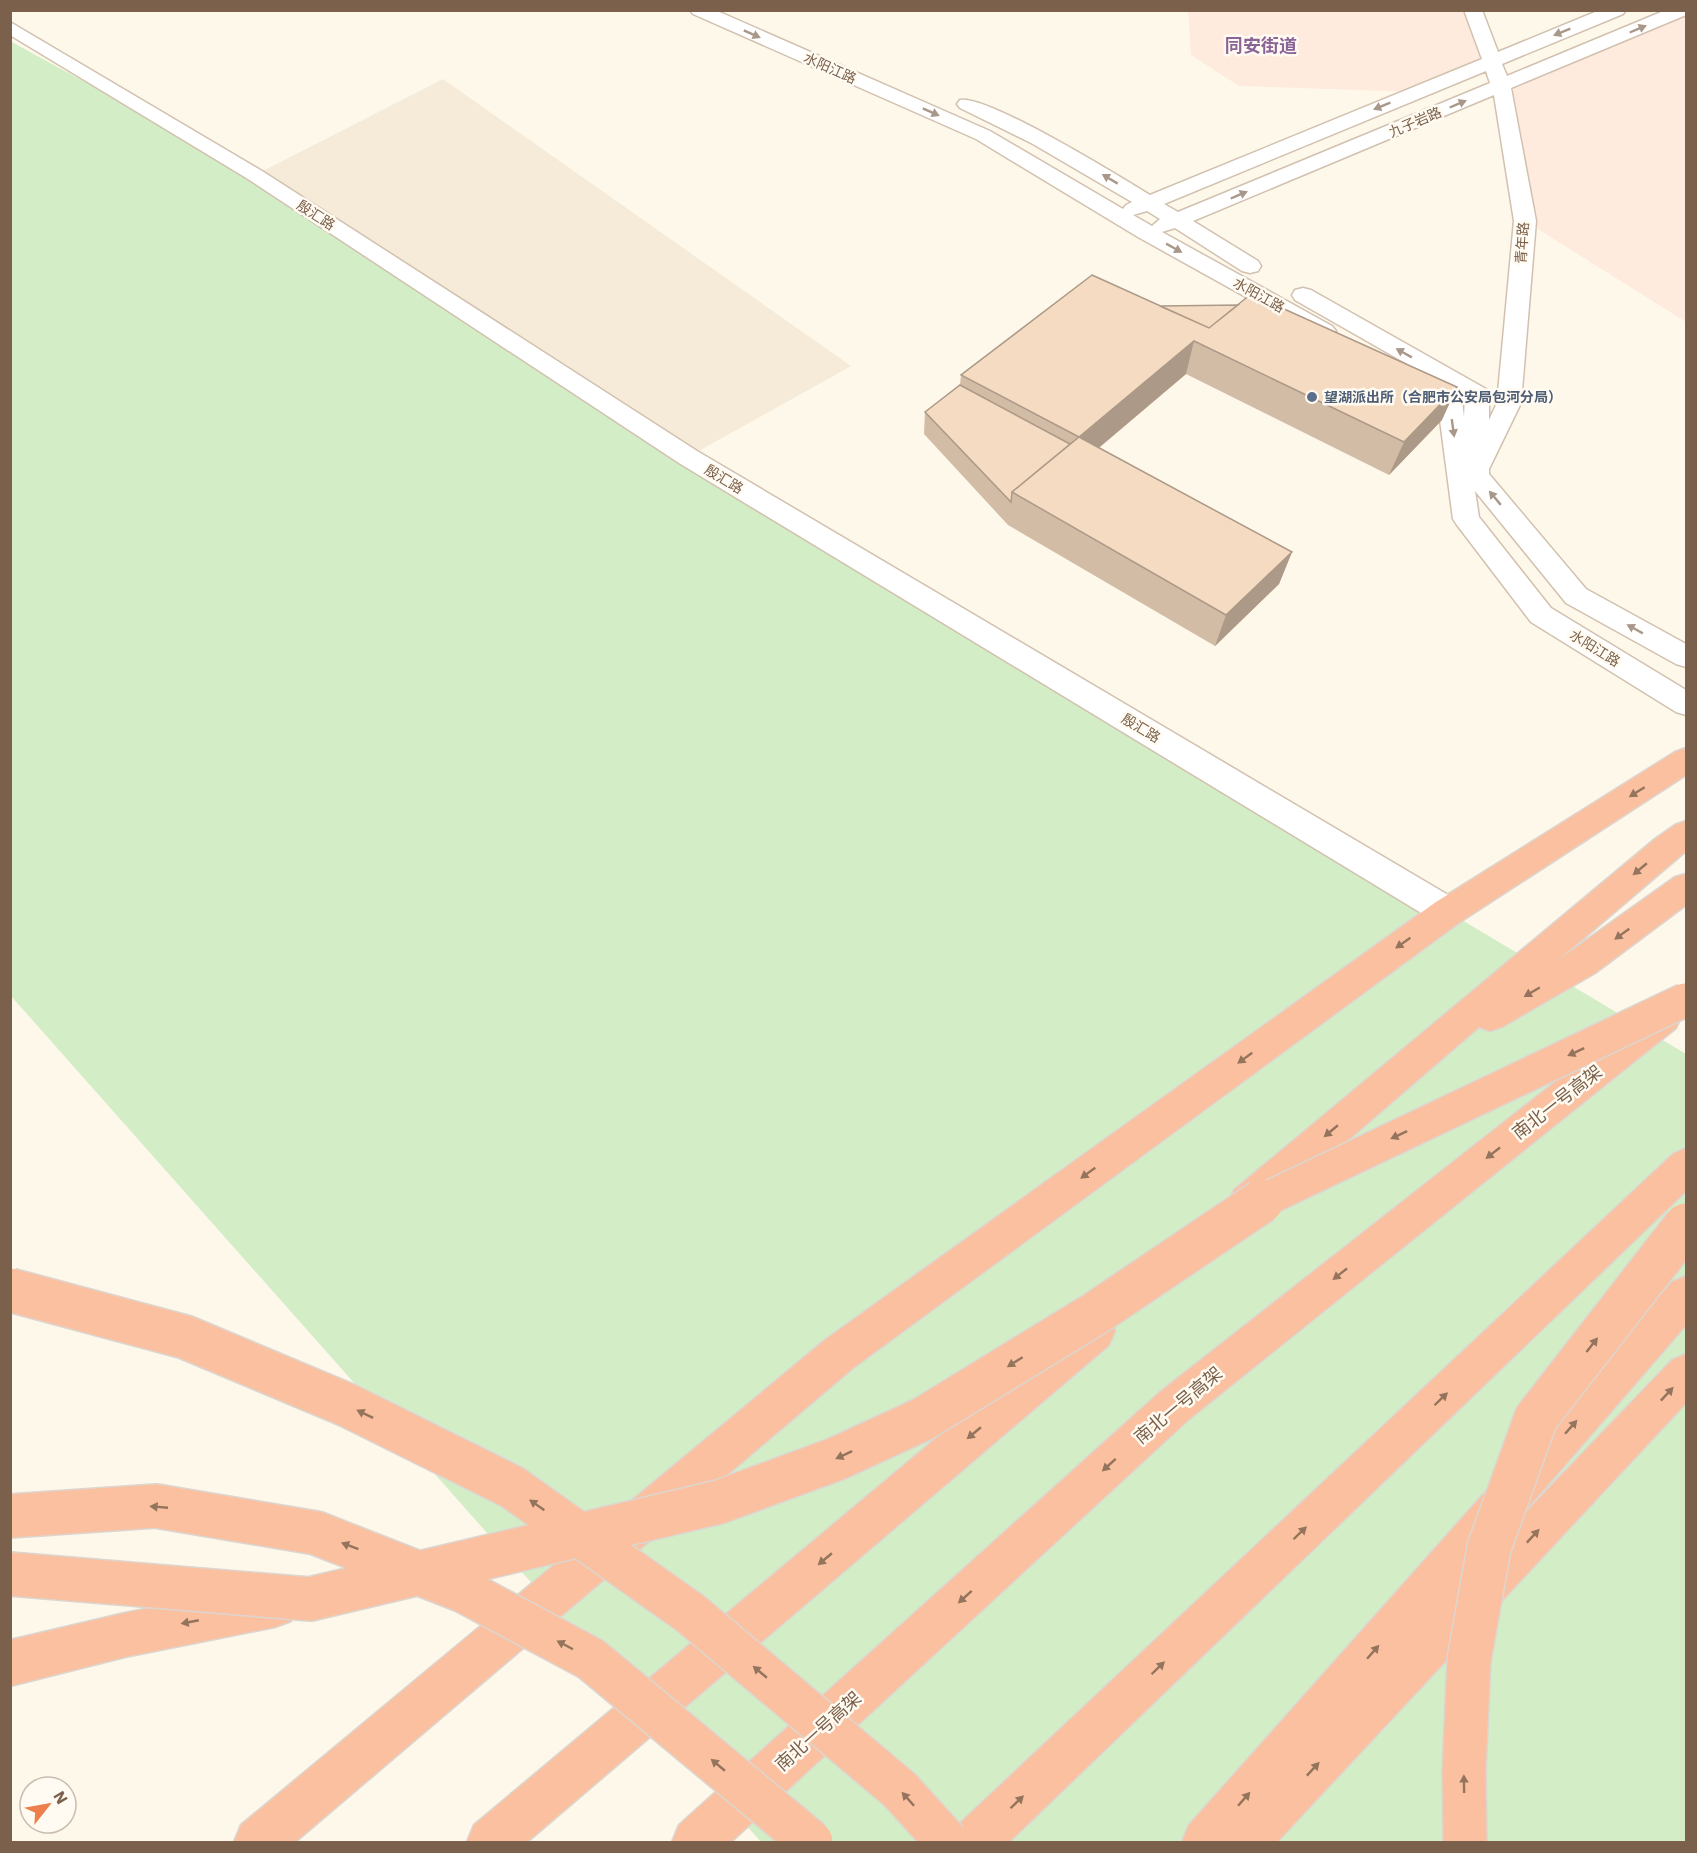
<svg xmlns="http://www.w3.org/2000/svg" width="1697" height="1853" font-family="'IBM Plex Sans','Noto Sans SC',sans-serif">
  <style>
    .residential { fill: #f6ebd9 }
    .commercial { fill: #feebde }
    .green { fill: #d3edc7 }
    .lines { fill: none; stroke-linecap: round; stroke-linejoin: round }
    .minor-casing { stroke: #d2c1af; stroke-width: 3 }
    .highway-casing { stroke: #ddd6d0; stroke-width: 3 }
    .minor { fill: #fff; fill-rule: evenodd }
    .highway { fill: #fac09f; fill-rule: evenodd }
    .highway-bridge-far1-casing { stroke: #ddd6d0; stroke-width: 36; stroke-linecap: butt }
    .highway-bridge-casing { stroke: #ddd6d0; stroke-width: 46; stroke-linecap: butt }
    .highway-bridge-far1 { stroke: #fac09f; stroke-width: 33 }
    .highway-bridge { stroke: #fac09f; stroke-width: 43 }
    .wall { fill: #d3bca6 }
    .shaded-wall { fill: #ac9987 }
    .building { fill: #f5dbc1; stroke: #ac9987; stroke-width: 1.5 }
    .oneway { fill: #a9988a }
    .oneway2 { fill: #94745c }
    .service-dot { fill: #5c6f8a; stroke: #fffbf2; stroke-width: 2 }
    .labels { text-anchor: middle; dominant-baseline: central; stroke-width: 5; stroke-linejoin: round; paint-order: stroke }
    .far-street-label { font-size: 14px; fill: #7b614b; stroke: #fffbf2 }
    .far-service-label { font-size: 14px; font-weight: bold; fill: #4e5e75; stroke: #fffbf2; text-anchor: start }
    .far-district-label { font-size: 18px; font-weight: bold; fill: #8b6497; stroke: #fffbf2 }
    .near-street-label { font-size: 18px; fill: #7b614b; stroke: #fffbf2 }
  </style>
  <rect width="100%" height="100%" fill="#fef8eb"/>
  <path class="residential" d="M443,79l408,287 -163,91 -433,-282z"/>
  <path class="commercial" d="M1188,11h285l18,50 -75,31 -177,-6 -48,-31z
    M1683,11h3v311l-161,-101 -24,-135z"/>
  <path class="green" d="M10,41l245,134 433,282 998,597v788h-925l-750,-846z"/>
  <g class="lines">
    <g class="minor-casing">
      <path id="minor" d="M690,10h25l275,121 133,78 3,-4 6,-3 -99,-58 -73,-36 -3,-4 3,-4c26,-6 161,77 190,95l332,-136 -18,-49h18l16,42 102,-42h26l-3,4 -121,50 5,12 159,-66h20v5l-175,73 25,133 -15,182 -32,66v5l97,115 100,55v23l-10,-3 -110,-61 -91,-112 4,26 72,91 135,82v25l-10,-3 -145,-90 -74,-97 -4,-6 -15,-114 -33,-19 -4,-5 4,-5c18,-5 37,11 54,20l3,5 2,16 1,-20 -170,-97 -3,-5 3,-5 8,-2 8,2 175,99 3,5v26l8,-17 17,-182 -20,-126 -301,126 65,40 3,5 -3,5 -8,2 -8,-2 -67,-43 -13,4 170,94 4,5 -4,5 -8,2 -8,-2 -178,-99 -162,-98 -283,-125zM1486,71l4,12 -312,129 -14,-8zM1147,211l13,8 -8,7 -19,-11z
        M10,22l252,149 435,280 763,451 4,10 -4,10 -12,4 -12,-4 -757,-459 -431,-284 -238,-144z"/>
    </g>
    <g class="highway-casing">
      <path id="highway" d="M1686,748v27l-226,147 -607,446 -558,474h-61l7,-17 584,-485 611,-438 239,-150z
        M1686,821v30l-129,110 118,-84 11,-3v31l-91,68 -93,54 -12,4 -11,-4 -219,189 -13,5 -13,-5 -6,-13 6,-13 421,-351 20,-14z
        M1664,1002l12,4 5,11 -5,11 -488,392 -457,422h-59l7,-17 481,-433 492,-386z
        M1686,1148v43l-677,651h-58l7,-17 715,-671z
        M1686,1276v49l-179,207 165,-172 14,-6v49l-409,439h-95l7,-17 483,-543z
        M1095,1311l14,6 6,14 -6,14 -582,497h-60l7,-17 607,-508z
        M275,1583l16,6 6,16 -6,16 -16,6 -150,30 -115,29v-46l115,-27z"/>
    </g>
    <use href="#minor" class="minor"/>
    <use href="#highway" class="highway"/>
    <g class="highway-bridge-far1-casing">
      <path id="highway-bridge-far1" d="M1260,1202l425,-202"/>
    </g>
    <g class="highway-bridge-casing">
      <path id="highway-bridge" d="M10,1290l175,47 162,68 165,82 178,126 210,177 47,52
        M10,1516l146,-10 160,27 148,58 127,68 220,183
        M10,1574l300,25 409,-97 117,-43 87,-40 173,-106 166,-112
        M1465,1842l-1,-71 5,-111 20,-112 47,-130 150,-193"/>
    </g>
    <use href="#highway-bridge-far1" class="highway-bridge-far1"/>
    <use href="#highway-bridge" class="highway-bridge"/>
  </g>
  <path class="wall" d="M1160,306l282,114 -53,55 -203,-101 -87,74 193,104 -13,32 -64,62 -207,-121 -84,-91 1,-22 35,-27 1,-10z"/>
  <path class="shaded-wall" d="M1194,341l-8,33 -154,130 47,-67z
    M1457,387l-15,33 -53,55 15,-33z
    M1292,552l-13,32 -64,62 11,-31z"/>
  <path class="building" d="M1092,275l117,53 42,-34 206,93 -53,55 -210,-101 -115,96 -118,-62z
    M1238,305l-29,23 -49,-22z
    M960,385l110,59 -58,48 -1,10 -86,-90z
    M1079,437l213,115 -66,63 -214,-123z"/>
  <defs><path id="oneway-solid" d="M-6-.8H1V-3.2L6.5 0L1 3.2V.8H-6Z" transform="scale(1.5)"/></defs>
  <g class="oneway">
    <use href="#oneway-solid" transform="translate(1638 29) rotate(-23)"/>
    <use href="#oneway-solid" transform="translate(1562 32) rotate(158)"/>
    <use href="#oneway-solid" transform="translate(752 34) rotate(24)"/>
    <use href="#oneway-solid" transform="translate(1458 104) rotate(-23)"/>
    <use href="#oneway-solid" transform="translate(1382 106) rotate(158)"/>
    <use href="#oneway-solid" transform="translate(931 112) rotate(24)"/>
    <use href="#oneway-solid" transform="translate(1110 179) rotate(-149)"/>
    <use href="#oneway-solid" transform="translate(1239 195) rotate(-23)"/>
    <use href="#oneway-solid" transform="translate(1174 248) rotate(29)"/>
    <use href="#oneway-solid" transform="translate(1404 353) rotate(-151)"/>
    <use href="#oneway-solid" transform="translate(1453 428) rotate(82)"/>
    <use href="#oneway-solid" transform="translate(1495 498) rotate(-130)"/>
    <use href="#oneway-solid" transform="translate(1635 629) rotate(-151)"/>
  </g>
  <g class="oneway2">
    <use href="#oneway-solid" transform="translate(1637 792) rotate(148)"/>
    <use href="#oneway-solid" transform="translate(1640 869) rotate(140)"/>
    <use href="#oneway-solid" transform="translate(1622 934) rotate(144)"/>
    <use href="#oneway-solid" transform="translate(1403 943) rotate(145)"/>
    <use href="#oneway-solid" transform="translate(1532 992) rotate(150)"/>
    <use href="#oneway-solid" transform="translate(1576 1052) rotate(155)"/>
    <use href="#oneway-solid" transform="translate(1245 1058) rotate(144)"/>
    <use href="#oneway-solid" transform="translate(1331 1131) rotate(140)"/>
    <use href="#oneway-solid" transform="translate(1399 1135) rotate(155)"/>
    <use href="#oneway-solid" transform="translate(1493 1153) rotate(142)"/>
    <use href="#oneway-solid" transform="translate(1088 1173) rotate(144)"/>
    <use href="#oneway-solid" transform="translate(1340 1274) rotate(142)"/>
    <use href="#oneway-solid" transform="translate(1592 1345) rotate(-52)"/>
    <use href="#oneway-solid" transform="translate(1015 1362) rotate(148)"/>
    <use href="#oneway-solid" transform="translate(1667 1394) rotate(-47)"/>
    <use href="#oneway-solid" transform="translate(1441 1399) rotate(-44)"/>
    <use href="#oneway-solid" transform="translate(365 1414) rotate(-154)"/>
    <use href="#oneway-solid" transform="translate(1571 1427) rotate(-49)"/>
    <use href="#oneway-solid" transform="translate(974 1433) rotate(140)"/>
    <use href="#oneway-solid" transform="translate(844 1455) rotate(155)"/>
    <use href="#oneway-solid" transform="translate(1109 1465) rotate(138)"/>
    <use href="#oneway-solid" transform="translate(537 1505) rotate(-145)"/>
    <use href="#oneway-solid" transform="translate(159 1507) rotate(-175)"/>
    <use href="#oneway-solid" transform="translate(1300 1533) rotate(-44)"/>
    <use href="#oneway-solid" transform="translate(1533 1536) rotate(-47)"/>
    <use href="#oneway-solid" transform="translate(350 1546) rotate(-159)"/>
    <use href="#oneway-solid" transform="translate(825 1559) rotate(140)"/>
    <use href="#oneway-solid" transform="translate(965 1597) rotate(138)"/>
    <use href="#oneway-solid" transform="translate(190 1622) rotate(169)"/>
    <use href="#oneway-solid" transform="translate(565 1645) rotate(-152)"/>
    <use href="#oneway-solid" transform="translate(1373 1652) rotate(-49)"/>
    <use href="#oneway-solid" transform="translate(1158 1668) rotate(-44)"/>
    <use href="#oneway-solid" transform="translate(760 1672) rotate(-140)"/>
    <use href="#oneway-solid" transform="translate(718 1765) rotate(-140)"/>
    <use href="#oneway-solid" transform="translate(1313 1769) rotate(-47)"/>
    <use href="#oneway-solid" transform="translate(1464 1784) rotate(-91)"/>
    <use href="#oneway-solid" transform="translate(908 1799) rotate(-132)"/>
    <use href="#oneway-solid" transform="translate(1244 1799) rotate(-49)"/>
    <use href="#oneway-solid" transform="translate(1017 1802) rotate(-44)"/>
  </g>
  <circle class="service-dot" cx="1312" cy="397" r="6"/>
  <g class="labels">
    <g class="far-street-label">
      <text transform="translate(830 68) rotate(24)">水阳江路</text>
      <text transform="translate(1415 122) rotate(-23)">九子岩路</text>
      <text transform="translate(316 215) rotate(33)">殷汇路</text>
      <text transform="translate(1522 243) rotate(-86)">青年路</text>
      <text transform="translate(1259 295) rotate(29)">水阳江路</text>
      <text transform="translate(724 479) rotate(31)">殷汇路</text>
      <text transform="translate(1595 648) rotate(32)">水阳江路</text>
      <text transform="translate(1141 728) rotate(31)">殷汇路</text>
    </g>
    <g class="far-service-label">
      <text x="1324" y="397">望湖派出所（合肥市公安局包河分局）</text>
    </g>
    <g class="far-district-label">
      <text x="1261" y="45">同安街道</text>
    </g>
    <g class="near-street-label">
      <text transform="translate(1557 1102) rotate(-38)">南北一号高架</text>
      <text transform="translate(1178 1405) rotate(-40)">南北一号高架</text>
      <text transform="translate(818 1731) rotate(-42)">南北一号高架</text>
    </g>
  </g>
  <rect width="1697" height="1853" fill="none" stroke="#7b614b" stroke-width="24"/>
  <g transform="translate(48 1805) rotate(59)"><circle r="28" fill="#fffbf2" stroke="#cabdaf" stroke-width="1.5"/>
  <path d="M0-4.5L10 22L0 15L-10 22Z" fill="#ec7f4b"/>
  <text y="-9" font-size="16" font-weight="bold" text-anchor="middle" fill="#7b614b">N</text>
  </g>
</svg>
